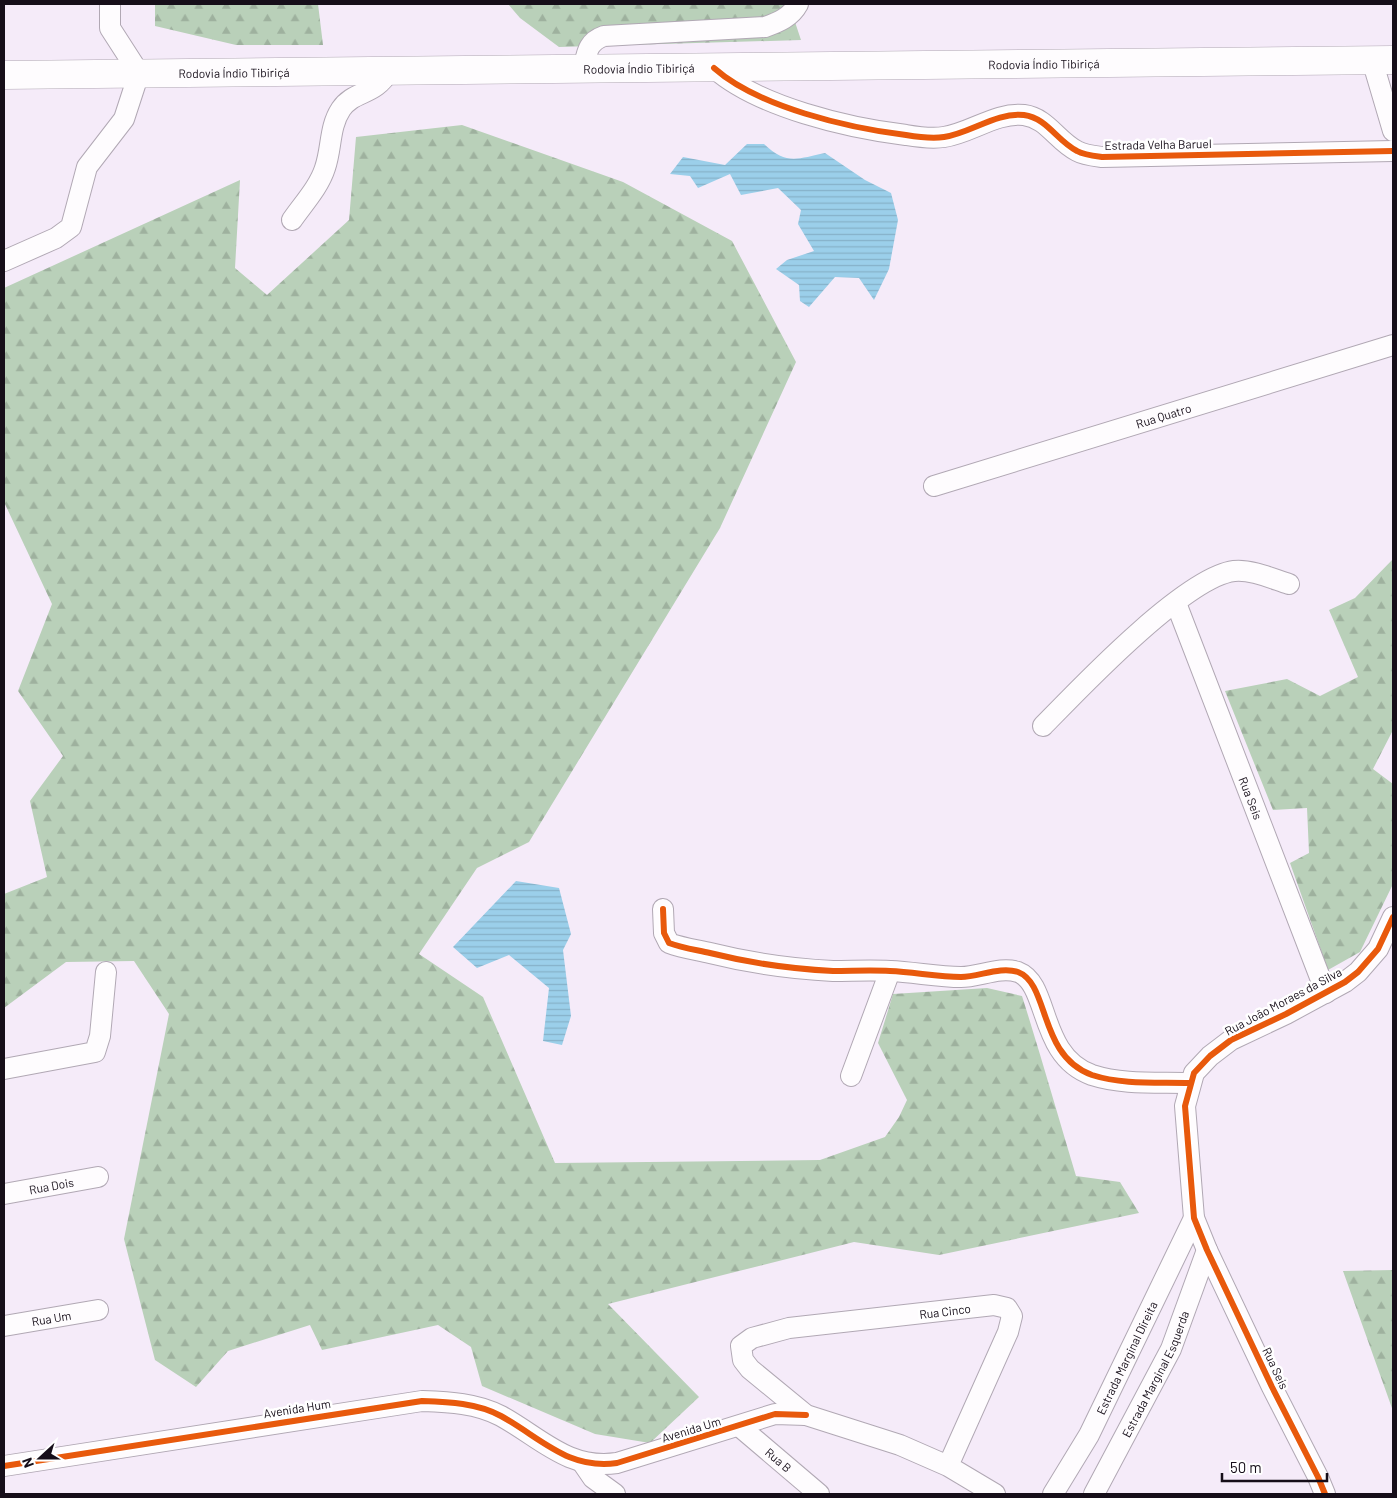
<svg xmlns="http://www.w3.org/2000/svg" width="1397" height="1498" font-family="Barlow,sans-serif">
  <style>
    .forest { fill: url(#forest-firs) }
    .water { fill: url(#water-rules) }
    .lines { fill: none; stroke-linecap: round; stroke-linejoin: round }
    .minor-casing { stroke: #b1a8b4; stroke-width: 22 }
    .highway-casing { stroke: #b1a8b4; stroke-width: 29 }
    .minor { stroke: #fefcfe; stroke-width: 20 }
    .highway { stroke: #fefcfe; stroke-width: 28 }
    .cycleway-casing { stroke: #fff; stroke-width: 9 }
    .cycleway { stroke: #e8590c; stroke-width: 6 }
    .labels { text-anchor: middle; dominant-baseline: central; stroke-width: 5; stroke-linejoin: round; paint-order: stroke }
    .street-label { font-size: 12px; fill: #160e19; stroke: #fff }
  </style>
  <defs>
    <pattern id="forest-firs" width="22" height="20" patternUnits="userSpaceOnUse" patternTransform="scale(1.25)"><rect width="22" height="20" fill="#b9d0b9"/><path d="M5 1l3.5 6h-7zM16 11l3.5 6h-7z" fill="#9eb19e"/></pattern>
    <pattern id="water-rules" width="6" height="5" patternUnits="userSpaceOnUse" patternTransform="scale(1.25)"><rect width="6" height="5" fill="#9bcfea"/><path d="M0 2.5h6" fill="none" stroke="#85b1c8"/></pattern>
  </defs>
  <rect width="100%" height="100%" fill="#f5ebf9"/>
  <path class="forest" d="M155,4h163l5,41h-87l-81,-19z
    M508,4h281l12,36 -242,7 -39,-29z
    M462,125l161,57 109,59 64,121 -76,166 -191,314 -52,26 -58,86 64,43 72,166 265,-3 65,-23 14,-20 8,-17 -29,-57 15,-49 94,-6 35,8c19,60 36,120 54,180l44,6 19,31 -200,42 -85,-13 -246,62 91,93 -49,46 -55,-9 -113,-48 -11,-39 -33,-22 -116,25 -12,-25 -82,26 -32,36 -41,-27 -31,-121 45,-225 -35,-53 -68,1 -62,46v-114l43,-17 -17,-76 33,-45 -45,-65 34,-87 -48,-102v-214l236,-108 -5,88 32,27 82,-75 7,-83z
    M1393,559v171l-20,39 20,15v100l-33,68 -32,18 -38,-107 19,-10 -2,-45 -34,2 -48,-119 62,-12 33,17 38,-19 -29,-67 26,-12z
    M1393,1270v141l-50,-140z"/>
  <path class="water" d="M747,144h17c22,21 33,15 61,9l40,27 26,13 7,27 -9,49 -15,31 -15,-22 -24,-1 -26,30 -9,-6 -1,-16 -23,-16 11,-9 27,-9 -16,-27 3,-14 -23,-22 -37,7 -11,-21 -32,14 -8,-12 -20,-2 13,-17 42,8z
    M516,881l43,7 12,46 -8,16 8,66 -9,29 -19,-4 6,-53 -40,-33 -32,13 -24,-21z"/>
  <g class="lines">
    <g class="minor-casing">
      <g id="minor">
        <path d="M1372,60l21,71"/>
        <path d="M714,68c44,39 134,60 192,67 12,2 25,4 38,2 27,-4 52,-25 80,-22 23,3 33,26 53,36 7,4 17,5 25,6l291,-6"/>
        <path d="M583,70c4,-17 4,-28 21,-34l161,-9c14,-5 26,-10 33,-23"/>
        <path d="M292,220c11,-16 27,-33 33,-52 7,-20 4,-41 16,-59 13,-19 34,-13 48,-38"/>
        <path d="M4,261l52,-23 15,-11 16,-60 37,-48 15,-46 -29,-45v-24"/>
        <path id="s1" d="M934,486l459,-141"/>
        <path id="s2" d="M1176,603l150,390"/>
        <path d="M1043,726c36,-37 142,-149 191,-155 17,-2 39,8 55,13"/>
        <path d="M663,909l1,24 5,10c13,5 28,7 41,10 40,10 82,16 123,18 19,0 38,-1 57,0 24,1 48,6 71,6 18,0 39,-11 57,-5 32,12 20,84 74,103 31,10 65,7 98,8"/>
        <path d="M4,1069l91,-17 5,-16 6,-64"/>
        <path d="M851,1076l39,-105"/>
        <path id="s3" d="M4,1194l94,-17"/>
        <path id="s4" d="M4,1326l94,-16"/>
        <path id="s5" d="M739,1426l80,68"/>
        <path d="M582,1462l11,16 22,16"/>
        <path d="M4,1466l418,-65c27,1 55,2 79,15 40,22 67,54 116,47l158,-49 31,1"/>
        <path d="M948,1466l60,-134 4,-16 -5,-8 -13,-3 -205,23 -37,10 -11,8 2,14 7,9 56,46 94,30 48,21 47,28"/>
        <path id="s6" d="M1053,1494l36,-59 105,-217"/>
        <path id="s7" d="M1094,1494l77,-145 36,-99"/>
        <path d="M1325,1494l-7,-17 -46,-90 -65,-137 -13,-32 -9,-112 9,-33 16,-17 21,-16 55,-26 59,-32 13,-10 20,-23 15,-32"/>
      </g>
    </g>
    <g class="highway-casing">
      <g id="highway">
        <path id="s8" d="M4,75l1389,-15"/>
      </g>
    </g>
    <use href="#minor" class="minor"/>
    <use href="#highway" class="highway"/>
    <g class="cycleway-casing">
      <path id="cycleway" d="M714,68c44,39 134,60 192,67 12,2 25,4 38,2 27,-4 52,-25 80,-22 23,3 33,26 53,36 7,4 17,5 25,6l291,-6
        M663,909l1,24 5,10c13,5 28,7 41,10 40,10 82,16 123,18 19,0 38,-1 57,0 24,1 48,6 71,6 18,0 39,-11 57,-5 32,12 20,84 74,103 31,10 65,7 98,8
        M4,1466l418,-65c27,1 55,2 79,15 40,22 67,54 116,47l158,-49 31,1
        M1325,1494l-7,-17 -46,-90 -65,-137 -13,-32 -9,-112 9,-33 16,-17 21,-16 55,-26 59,-32 13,-10 20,-23 15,-32"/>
    </g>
    <use href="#cycleway" class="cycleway"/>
  </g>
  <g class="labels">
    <g class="street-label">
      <text stroke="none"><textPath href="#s8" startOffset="1040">Rodovia Índio Tibiriçá</textPath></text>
      <text stroke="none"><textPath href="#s8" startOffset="635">Rodovia Índio Tibiriçá</textPath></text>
      <text stroke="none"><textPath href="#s8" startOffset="230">Rodovia Índio Tibiriçá</textPath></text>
      <text transform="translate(1158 144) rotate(-1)">Estrada Velha Baruel</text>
      <text stroke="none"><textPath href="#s1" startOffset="240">Rua Quatro</textPath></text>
      <text stroke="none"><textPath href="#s2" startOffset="209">Rua Seis</textPath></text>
      <text transform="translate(1283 1001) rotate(-28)">Rua João Moraes da Silva</text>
      <text stroke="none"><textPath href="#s3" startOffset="48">Rua Dois</textPath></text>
      <text transform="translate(945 1311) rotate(-7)">Rua Cinco</text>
      <text stroke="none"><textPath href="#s4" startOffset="48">Rua Um</textPath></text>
      <text stroke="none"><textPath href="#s6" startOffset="155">Estrada Marginal Direita</textPath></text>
      <text transform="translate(1276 1368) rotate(65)">Rua Seis</text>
      <text stroke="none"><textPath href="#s7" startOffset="135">Estrada Marginal Esquerda</textPath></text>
      <text transform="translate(297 1408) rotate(-9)">Avenida Hum</text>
      <text transform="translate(691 1429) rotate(-17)">Avenida Um</text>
      <text stroke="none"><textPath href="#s5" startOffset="52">Rua B</textPath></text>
    </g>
  </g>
  <rect width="1397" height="1498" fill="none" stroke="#160e19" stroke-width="10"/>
  <g transform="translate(40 1458) rotate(249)" stroke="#ffffff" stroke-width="4" paint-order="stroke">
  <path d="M0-4L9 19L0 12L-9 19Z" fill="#160e19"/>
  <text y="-8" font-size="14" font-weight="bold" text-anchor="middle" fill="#160e19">N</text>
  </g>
  <path d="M1222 1473v8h105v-8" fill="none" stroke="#160e19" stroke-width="2.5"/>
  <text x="1230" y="1473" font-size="15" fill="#160e19" stroke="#ffffff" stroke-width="4" paint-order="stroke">50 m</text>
</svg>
